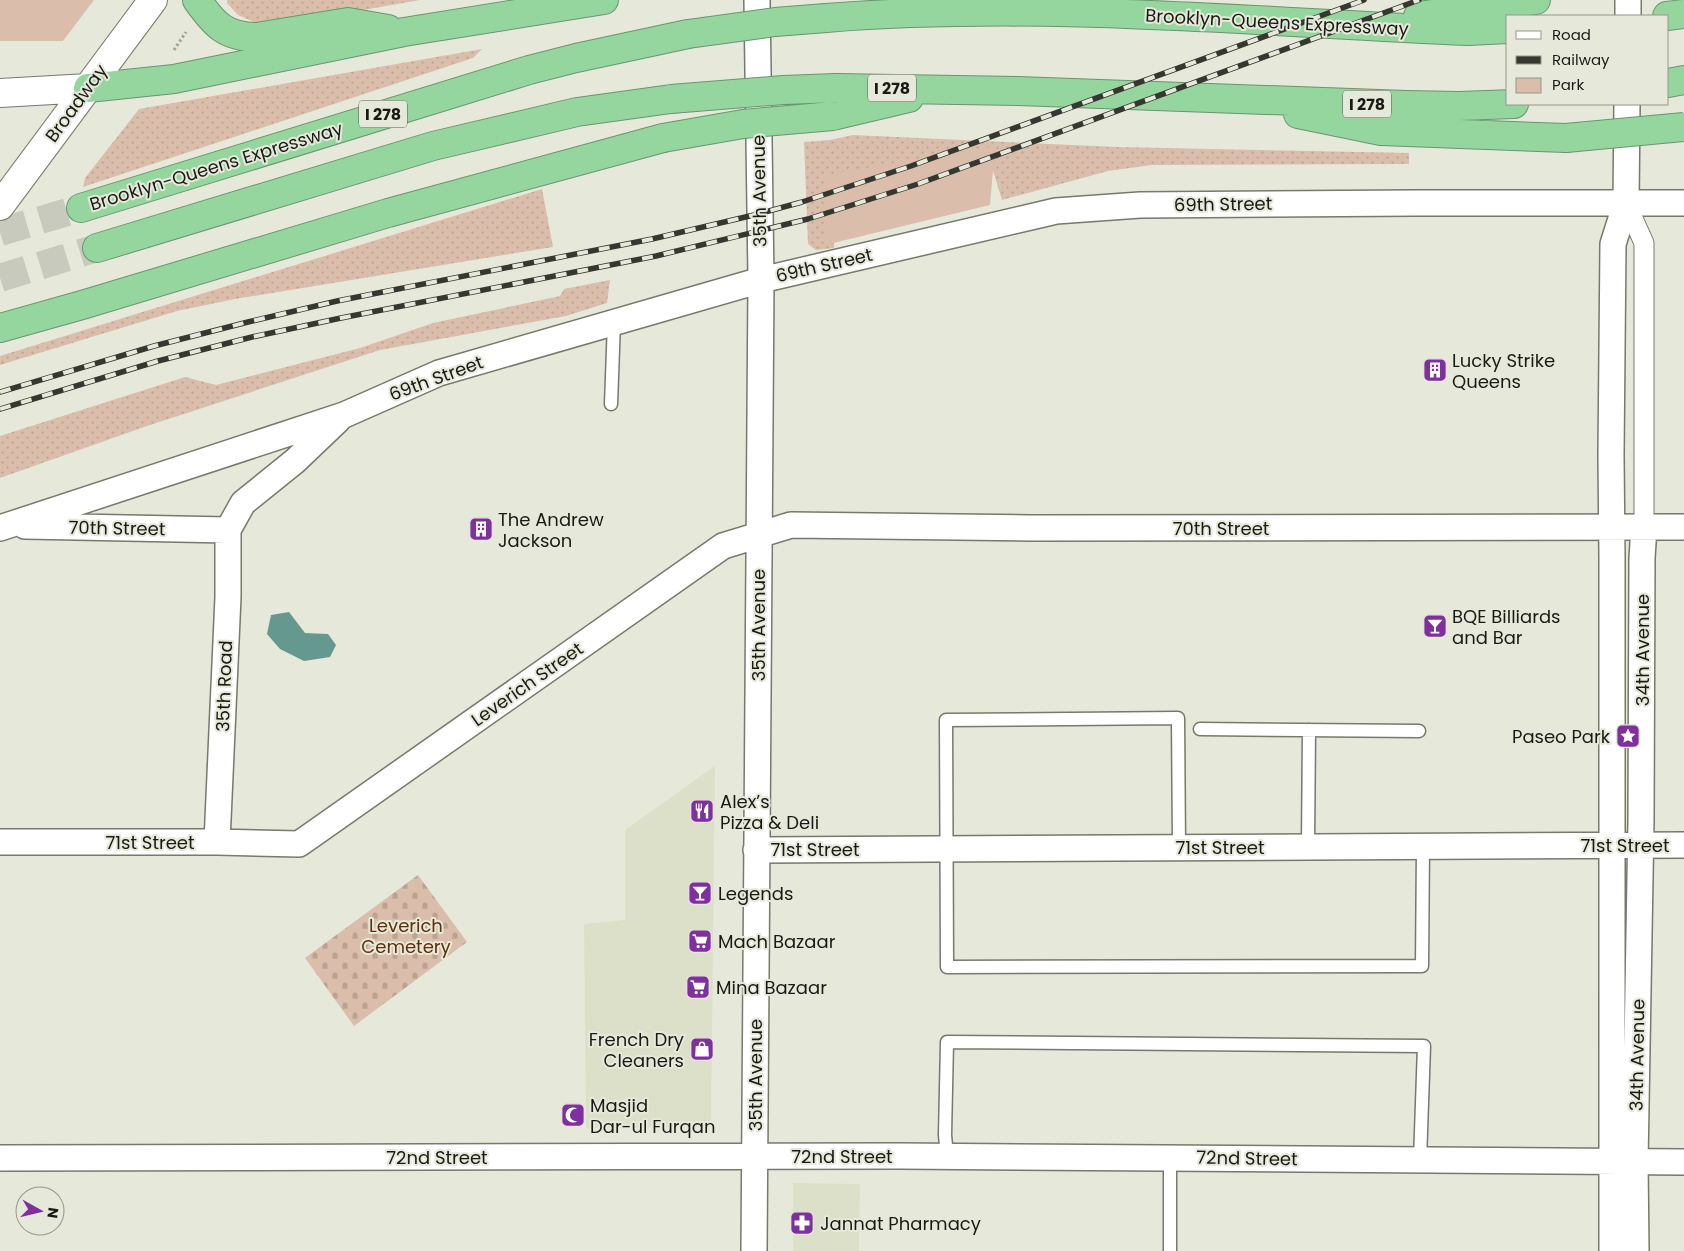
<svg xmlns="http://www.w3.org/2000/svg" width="1684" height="1251" font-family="Poppins,sans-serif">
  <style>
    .built { fill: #dce0c9 }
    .grass { fill: url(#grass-dots) }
    .cemetery { fill: url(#cemetery-stones) }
    .park { fill: #dbbdab }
    .water { fill: #65988e }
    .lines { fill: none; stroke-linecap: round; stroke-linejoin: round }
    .motorway-tunnel { stroke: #c7cabc; stroke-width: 28; stroke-dasharray: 28 14; stroke-linecap: butt }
    .service-casing { stroke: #76796b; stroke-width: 15 }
    .pedestrian-casing { stroke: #76796b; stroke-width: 21 }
    .minor-casing { stroke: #76796b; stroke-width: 28 }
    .secondary-casing { stroke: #76796b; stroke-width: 30 }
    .motorway-casing { stroke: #6a946f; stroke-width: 30 }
    .path { stroke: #a1a498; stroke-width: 3; stroke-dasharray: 2.5 2.5; stroke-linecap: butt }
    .service { stroke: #fff; stroke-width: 12 }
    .pedestrian { stroke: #fff; stroke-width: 19 }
    .minor { stroke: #fff; stroke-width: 25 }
    .secondary { stroke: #fff; stroke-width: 28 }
    .motorway { stroke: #95d69f; stroke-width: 28 }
    .rail-casing { stroke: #363731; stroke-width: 5.5 }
    .rail { stroke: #e6e9da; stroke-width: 4; stroke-dasharray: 11; stroke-linecap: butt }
    .motorway-bridge-casing { stroke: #6a946f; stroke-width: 30; stroke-linecap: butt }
    .motorway-bridge { stroke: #95d69f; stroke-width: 28 }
    .labels { text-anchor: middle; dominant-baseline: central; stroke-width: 4; stroke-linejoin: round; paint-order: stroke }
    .shield { fill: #e6e9da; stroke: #565850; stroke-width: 1 }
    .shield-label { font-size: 16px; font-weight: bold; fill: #191a15 }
    .street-label { font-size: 18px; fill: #191a15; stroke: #e6e9da }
    .poi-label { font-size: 18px; fill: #191a15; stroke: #e6e9da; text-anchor: start }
    .park-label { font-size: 18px; fill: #602e07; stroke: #e6e9da }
  </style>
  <defs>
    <pattern id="grass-dots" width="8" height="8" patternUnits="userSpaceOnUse" patternTransform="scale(1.25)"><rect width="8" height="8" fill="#dbbdab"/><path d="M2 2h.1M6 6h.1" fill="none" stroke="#bba292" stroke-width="1.8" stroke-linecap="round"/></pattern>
    <pattern id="cemetery-stones" width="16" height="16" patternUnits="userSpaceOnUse" patternTransform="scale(1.25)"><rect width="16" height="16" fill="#dbbdab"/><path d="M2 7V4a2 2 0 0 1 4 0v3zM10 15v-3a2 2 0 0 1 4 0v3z" fill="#bba292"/></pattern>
  </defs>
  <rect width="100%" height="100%" fill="#e6e9da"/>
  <path class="built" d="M715,766l-4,361 -125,1 -2,-204 41,-4v-90z
    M793,1183l67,1 -1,67h-66z"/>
  <path class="grass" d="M227,0h193l-154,27 -28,-12 -11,-12z
    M482,49l-9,9 -390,129 2,-9 54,-69z
    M853,135l264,12 292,6v11l-257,1 -44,6 -106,29 -15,-49 -152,25 -1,72 -18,2 -8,-6 -4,-102 26,-2z
    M542,189l11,58 -318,52 -58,12 -177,54v-9z
    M610,280l-3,23 -41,13 -186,34 -236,77 -144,51v-42l185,-59 31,8 144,-37 73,-25 127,-27 4,-7z"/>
  <path class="cemetery" d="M418,875l49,67 -113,84 -49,-68z"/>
  <path class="park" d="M0,0h94l-31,41h-63z
    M995,146l-5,59 -165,40 1,-70z"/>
  <path class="water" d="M289,612l16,21 23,1 8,11 -6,12 -26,4 -24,-12 -13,-15 4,-19z"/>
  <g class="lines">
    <path class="motorway-tunnel" d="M0,232l81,-24
      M0,278l97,-30"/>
    <g class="service-casing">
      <path id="service" d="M611,404l3,-82
        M1200,729l219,2
        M1308,846l1,-116
        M1179,847l-1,-129 -232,2 1,247 475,-1 1,-121
        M947,1156l-2,-21 2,-93 477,4 -4,114
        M1170,1158v93"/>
    </g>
    <g class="pedestrian-casing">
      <path id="pedestrian" d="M1626,203l18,40v284"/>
    </g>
    <g class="minor-casing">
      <path id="minor" d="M1628,16v-16
        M25,526l203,4
        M0,528l344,-113 95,-42 322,-93 295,-69 84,-6 274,-2h270
        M0,842h217l82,2 424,-298 68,-21 239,3 654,-1
        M217,842l11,-245v-67l15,-27 52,-42 43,-41
        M756,850l928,-5
        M0,1158l899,-2 785,6
        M754,1251l7,-971 -4,-280
        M1612,1251v-694l-1,-102 2,-211 13,-41 1,-99
        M1636,1251l-1,-89 6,-342 1,-262 2,-31"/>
    </g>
    <g class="secondary-casing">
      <path id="secondary" d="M0,93l88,-5
        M0,206l153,-206"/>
    </g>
    <g class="motorway-casing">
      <path id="motorway" d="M197,0c17,24 28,37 59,37l92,-15 40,7
        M1418,16l118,-16
        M1667,16l17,-2
        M826,18c213,-17 429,4 642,13l40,-2
        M1668,83l16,-3
        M88,88l86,-9 230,-47 200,-32
        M836,88l182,3 388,14 53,1 55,-2
        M1298,114l83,17 185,7
        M833,116l76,-18
        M81,208l448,-138 47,-12 112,-24
        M97,248l336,-102 144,-34 94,-13
        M0,328l82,-23 306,-92 275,-75"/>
    </g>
    <path class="path" d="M174,50l12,-18"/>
    <use href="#service" class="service"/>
    <use href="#pedestrian" class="pedestrian"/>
    <use href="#minor" class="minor"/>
    <use href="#secondary" class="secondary"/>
    <use href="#motorway" class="motorway"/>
    <g class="rail-casing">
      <path id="rail" d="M0,392l154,-46 94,-24 89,-21 315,-62 102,-24 48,-13 109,-36 453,-166
        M0,409l158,-48 94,-24 89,-19 315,-62 152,-37 110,-35 501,-184"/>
    </g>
    <use href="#rail" class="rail"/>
    <g class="motorway-bridge-casing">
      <path id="motorway-bridge" d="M688,34l87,-12 51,-4
        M671,99l112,-9 53,-2
        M663,138l80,-14 90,-8
        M1566,138l118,-11"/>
    </g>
    <use href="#motorway-bridge" class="motorway-bridge"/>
  </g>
  <defs>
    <g id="building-square" transform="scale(1.25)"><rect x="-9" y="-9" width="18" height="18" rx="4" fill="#802f9e" stroke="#e6e9da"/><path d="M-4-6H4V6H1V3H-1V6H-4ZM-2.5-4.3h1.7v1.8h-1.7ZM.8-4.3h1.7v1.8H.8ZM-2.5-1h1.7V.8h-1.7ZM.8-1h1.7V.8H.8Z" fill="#fff"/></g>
    <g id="bar-square" transform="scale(1.25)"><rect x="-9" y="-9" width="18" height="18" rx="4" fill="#802f9e" stroke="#e6e9da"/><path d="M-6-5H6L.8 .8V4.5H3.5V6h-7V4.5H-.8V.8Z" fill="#fff"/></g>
    <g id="sight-square" transform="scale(1.25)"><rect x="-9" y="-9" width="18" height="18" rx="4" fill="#802f9e" stroke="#e6e9da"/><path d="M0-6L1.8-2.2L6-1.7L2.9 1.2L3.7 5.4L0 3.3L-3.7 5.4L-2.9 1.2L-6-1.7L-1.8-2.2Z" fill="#fff"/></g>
    <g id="restaurant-square" transform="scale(1.25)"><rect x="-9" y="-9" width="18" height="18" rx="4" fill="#802f9e" stroke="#e6e9da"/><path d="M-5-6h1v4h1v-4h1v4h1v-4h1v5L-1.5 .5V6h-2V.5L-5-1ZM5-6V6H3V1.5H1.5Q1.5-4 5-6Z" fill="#fff"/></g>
    <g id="supermarket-square" transform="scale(1.25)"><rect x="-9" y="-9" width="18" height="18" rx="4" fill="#802f9e" stroke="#e6e9da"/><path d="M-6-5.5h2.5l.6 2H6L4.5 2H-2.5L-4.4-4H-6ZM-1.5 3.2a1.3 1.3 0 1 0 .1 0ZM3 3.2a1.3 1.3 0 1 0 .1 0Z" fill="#fff"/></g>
    <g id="shop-square" transform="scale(1.25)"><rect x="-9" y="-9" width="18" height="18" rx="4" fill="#802f9e" stroke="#e6e9da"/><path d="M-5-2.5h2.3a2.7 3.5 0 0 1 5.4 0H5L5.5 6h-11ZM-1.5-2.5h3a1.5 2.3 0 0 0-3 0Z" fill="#fff"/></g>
    <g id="mosque-square" transform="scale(1.25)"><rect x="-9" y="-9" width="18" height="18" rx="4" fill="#802f9e" stroke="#e6e9da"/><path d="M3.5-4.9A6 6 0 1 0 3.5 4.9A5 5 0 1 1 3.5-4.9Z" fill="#fff"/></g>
    <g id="pharmacy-square" transform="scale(1.25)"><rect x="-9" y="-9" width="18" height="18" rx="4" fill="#802f9e" stroke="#e6e9da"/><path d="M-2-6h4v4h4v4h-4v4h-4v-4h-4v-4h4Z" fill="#fff"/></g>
  </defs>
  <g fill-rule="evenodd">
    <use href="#building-square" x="1435" y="370"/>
    <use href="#building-square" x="481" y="529"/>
    <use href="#bar-square" x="1435" y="626"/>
    <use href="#sight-square" x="1628" y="736"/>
    <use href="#restaurant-square" x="702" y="811"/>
    <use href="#bar-square" x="700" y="893"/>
    <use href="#supermarket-square" x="700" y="941"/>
    <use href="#supermarket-square" x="698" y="987"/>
    <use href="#shop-square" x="702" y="1049"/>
    <use href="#mosque-square" x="573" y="1115"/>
    <use href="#pharmacy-square" x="802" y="1223"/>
  </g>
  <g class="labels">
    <g class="shield">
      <rect x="868" y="74.5" width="48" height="27" rx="4"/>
      <rect x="1343" y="90.5" width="48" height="27" rx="4"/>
      <rect x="359" y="100.5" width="48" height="27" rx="4"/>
    </g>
    <g class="shield-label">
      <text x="892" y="88">I 278</text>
      <text x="1367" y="104">I 278</text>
      <text x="383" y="114">I 278</text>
    </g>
    <g class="street-label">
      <text transform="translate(1277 22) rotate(3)">Brooklyn-Queens Expressway</text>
      <text transform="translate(76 103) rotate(-54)">Broadway</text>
      <text transform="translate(216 166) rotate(-17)">Brooklyn-Queens Expressway</text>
      <text transform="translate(759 191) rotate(-91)">35th Avenue</text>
      <text transform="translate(1223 204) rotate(-1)">69th Street</text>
      <text transform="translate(824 265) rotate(-13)">69th Street</text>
      <text transform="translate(436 378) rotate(-20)">69th Street</text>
      <text transform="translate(117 528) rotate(1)">70th Street</text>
      <text x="1221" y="528">70th Street</text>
      <text transform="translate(758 625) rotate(-90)">35th Avenue</text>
      <text transform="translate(1642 650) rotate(-90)">34th Avenue</text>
      <text transform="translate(527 684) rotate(-35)">Leverich Street</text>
      <text transform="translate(224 686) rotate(-88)">35th Road</text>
      <text x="150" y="842">71st Street</text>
      <text x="1625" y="845">71st Street</text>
      <text x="1220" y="847">71st Street</text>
      <text x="815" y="849">71st Street</text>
      <text transform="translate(1637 1055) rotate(-89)">34th Avenue</text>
      <text transform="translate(755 1075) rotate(-90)">35th Avenue</text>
      <text x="842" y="1156">72nd Street</text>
      <text x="437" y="1157">72nd Street</text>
      <text transform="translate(1247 1158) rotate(1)">72nd Street</text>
    </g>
    <g class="poi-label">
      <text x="1452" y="360">Lucky Strike<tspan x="1452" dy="21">Queens</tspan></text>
      <text x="498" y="519">The Andrew<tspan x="498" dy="21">Jackson</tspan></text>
      <text x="1452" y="616">BQE Billiards<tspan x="1452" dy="21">and Bar</tspan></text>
      <text x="1610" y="736" text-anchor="end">Paseo Park</text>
      <text x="720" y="801">Alex’s<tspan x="720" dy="21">Pizza &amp; Deli</tspan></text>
      <text x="718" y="893">Legends</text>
      <text x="718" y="941">Mach Bazaar</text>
      <text x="716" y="987">Mina Bazaar</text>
      <text x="684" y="1039" text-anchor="end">French Dry<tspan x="684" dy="21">Cleaners</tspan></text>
      <text x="590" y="1105">Masjid<tspan x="590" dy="21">Dar-ul Furqan</tspan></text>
      <text x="820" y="1223">Jannat Pharmacy</text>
    </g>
    <g class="park-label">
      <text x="406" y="925">Leverich<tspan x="406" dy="21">Cemetery</tspan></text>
    </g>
  </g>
  <rect x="1506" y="15" width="162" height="90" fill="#e6e9da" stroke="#94968b"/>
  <rect x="1516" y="31" width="25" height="8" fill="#ffffff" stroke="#94968b"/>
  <text x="1552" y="40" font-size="15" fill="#191a15">Road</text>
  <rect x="1516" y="56" width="25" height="8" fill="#363731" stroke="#94968b"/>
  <text x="1552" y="65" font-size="15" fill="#191a15">Railway</text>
  <rect x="1516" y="78" width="25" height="15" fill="#dbbdab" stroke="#94968b"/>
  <text x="1552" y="90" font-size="15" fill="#191a15">Park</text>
  <g transform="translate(40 1211) rotate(98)"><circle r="24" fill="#e6e9da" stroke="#94968b"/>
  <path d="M0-4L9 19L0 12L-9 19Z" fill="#802f9e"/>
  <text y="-8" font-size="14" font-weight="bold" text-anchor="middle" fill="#191a15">N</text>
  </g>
</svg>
